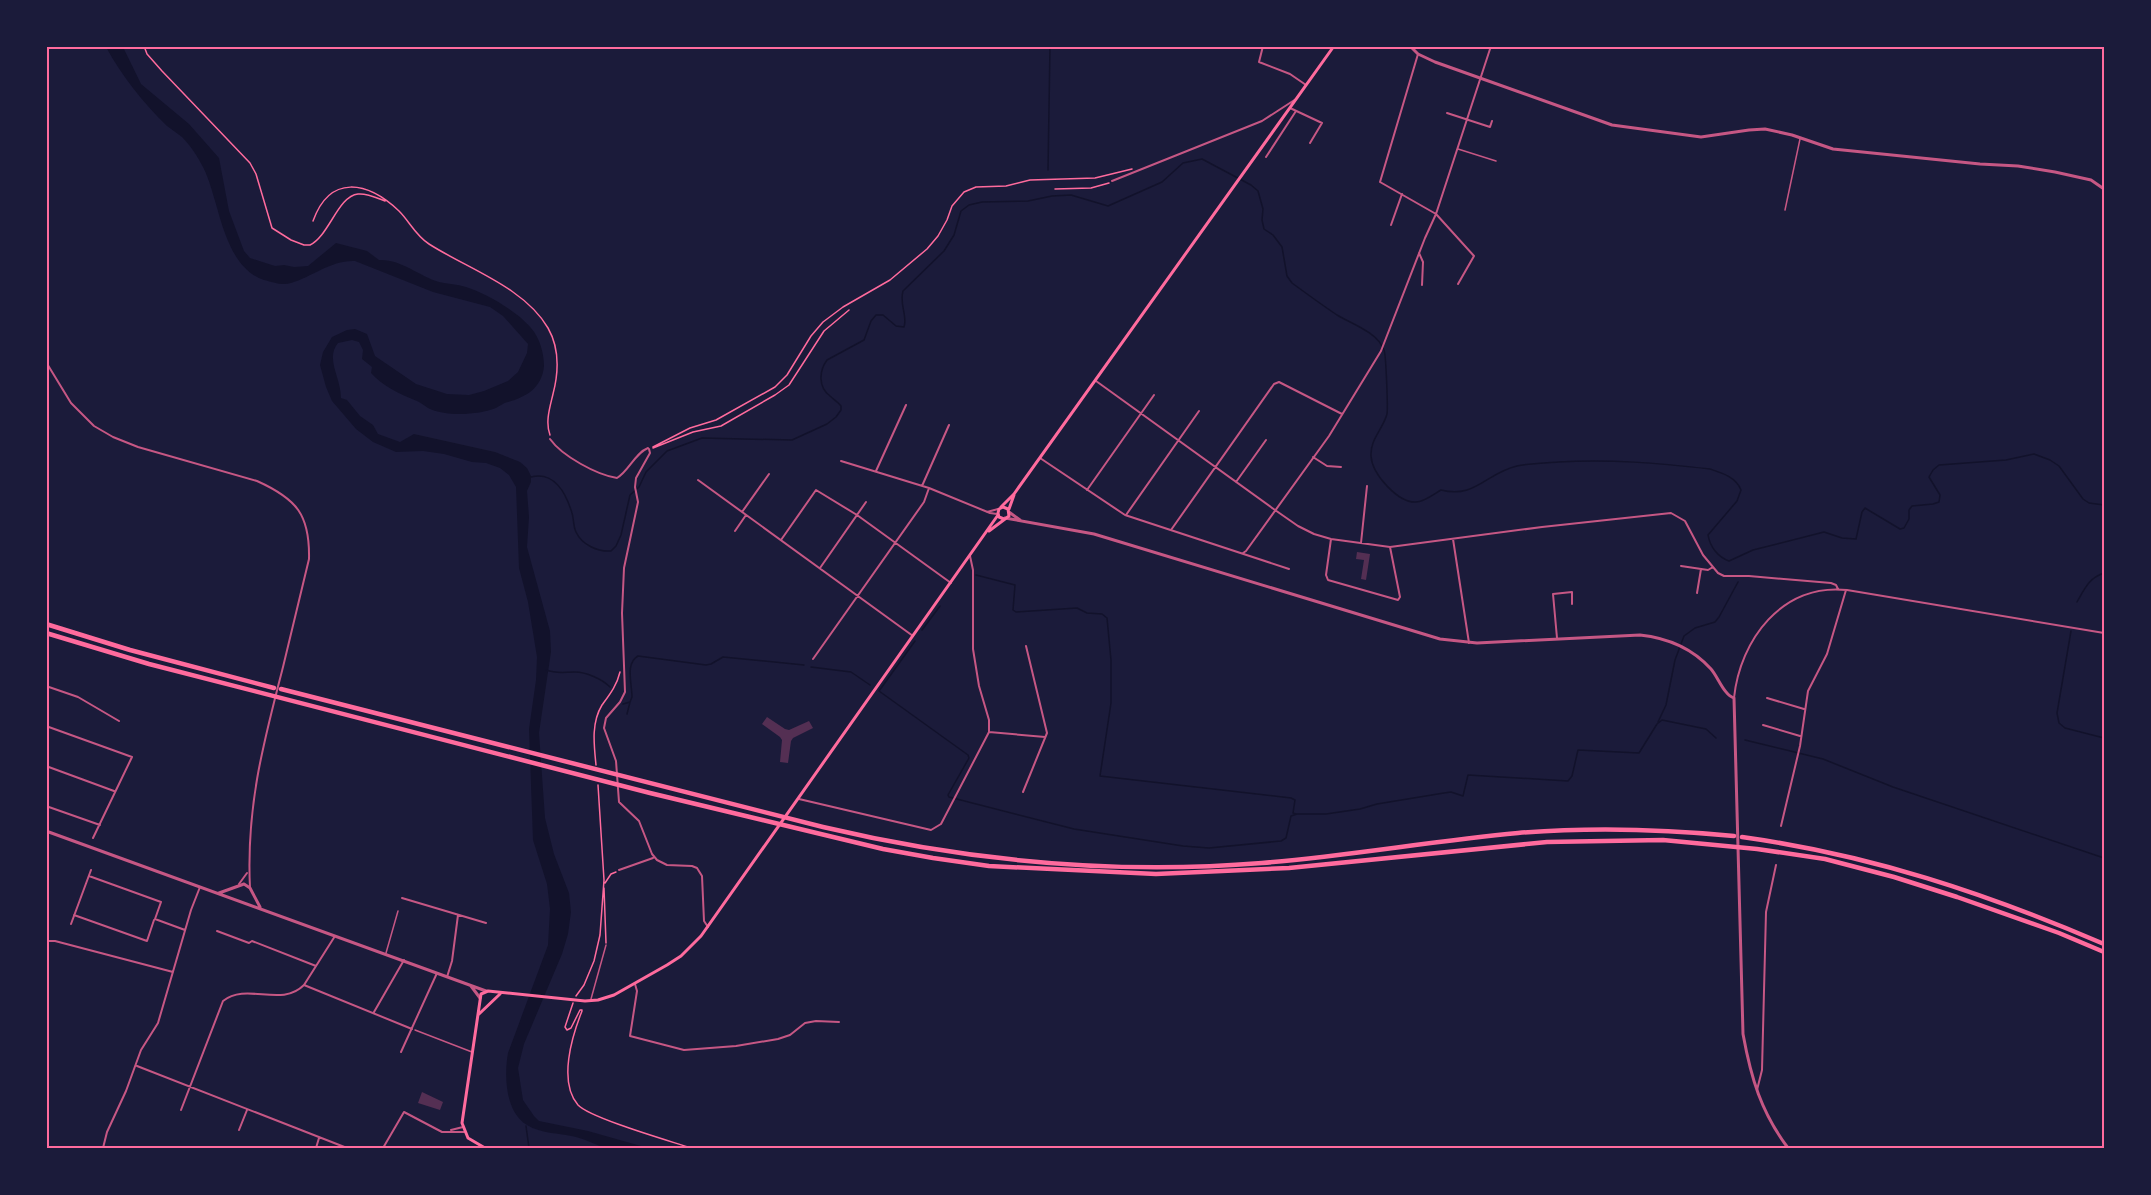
<svg xmlns="http://www.w3.org/2000/svg" width="2151" height="1195" font-family="'Nunito Sans',sans-serif">
  <style>
    .water { fill: #12122b }
    .lines { fill: none; stroke-linecap: round; stroke-linejoin: round }
    .stream { stroke: #12122b; stroke-width: 1.5 }
    .building { fill: #542f53 }
    .path { stroke: #ff6b9d; stroke-width: 1.5 }
    .service { stroke: #c65784; stroke-width: 1.5 }
    .minor { stroke: #c65784; stroke-width: 2 }
    .tertiary { stroke: #c65784; stroke-width: 3 }
    .secondary { stroke: #ff6b9d; stroke-width: 3 }
    .motorway { stroke: #ff6b9d; stroke-width: 4.5 }
    .neatline { fill: none; stroke: #ff6b9d; stroke-width: 2 }
  </style>
  <rect width="100%" height="100%" fill="#1b1b3a"/>
  <path class="water" d="M106,47h17l18,37 48,40 30,34 10,53 15,40 6,7 25,8 9,-1 10,2 14,-1 28,-23 31,8 12,9c22,-1 40,16 60,22 9,2 18,2 27,5 20,6 52,25 65,41 9,10 13,26 13,38 -2,22 -18,31 -36,36 -5,1 -8,4 -12,6 -17,7 -51,9 -68,0 -4,-3 -7,-5 -11,-7 -18,-7 -34,-15 -46,-28l1,-6 -10,-8 1,-9 -4,-8 -7,-2 -14,3c-13,16 3,34 3,55l6,2 13,16 13,9 5,9 22,8 14,-8 81,18 25,10 7,6 4,8v6l-4,9 2,26 -2,30 23,84 1,21 -12,81 6,85 9,36 15,39 2,19 -3,22 -6,20 -38,90 -6,24 5,32 11,16 5,5 49,10 60,17c-13,0 -30,3 -42,0 -10,-3 -19,-8 -30,-11 -15,-4 -35,-3 -49,-12 -22,-13 -23,-50 -19,-72l40,-108 2,-36 -3,-25 -14,-44 -4,-111 7,-49 1,-23 -9,-55 -9,-34 -3,-81 -7,-12 -9,-7 -14,-5 -14,-1 -28,-8 -21,-3 -27,1 -23,-10 -17,-13 -24,-28 -6,-14 -6,-22 3,-13 9,-15 15,-7 8,-1 12,5 8,22 41,28 31,10 22,1 15,-4 24,-10 10,-9 9,-19 1,-9 -25,-28 -13,-9 -57,-15 -78,-31c-24,-1 -43,16 -64,22 -8,3 -19,-1 -27,-3 -42,-14 -44,-80 -61,-113 -5,-10 -13,-22 -21,-30 -5,-4 -10,-7 -15,-11 -23,-22 -46,-51 -61,-79z"/>
  <g class="lines">
    <path class="stream" d="M1048,170l2,-124
      M531,477c23,-6 35,16 41,36 2,6 1,13 4,19 6,13 22,20 35,19l5,-5 5,-11 9,-40 9,-8 7,-15 21,-21 35,-13 90,2 35,-16 9,-7 5,-7v-4c-4,-5 -7,-6 -11,-10 -12,-9 -11,-25 -3,-36l37,-20 7,-19 5,-6h7l13,11 8,1c4,-11 -5,-22 -1,-36l41,-40 10,-16 7,-24 8,-6 13,-3 46,-1 24,-5 19,-1 37,11 54,-24 21,-19 19,-4 49,26 7,6 5,18 -1,11 2,9 9,6 9,12 5,29 5,7c15,11 30,22 45,32 15,9 40,17 47,35 2,4 4,58 3,64 -4,15 -17,25 -16,42 1,18 27,47 45,46 8,0 18,-8 25,-12 34,9 45,-17 76,-24 13,-3 28,-3 41,-4 53,-3 99,1 152,7 12,4 26,8 31,21l-4,11 -29,34c2,12 10,22 21,26l24,-11 71,-18 18,6 14,1 6,-27 3,-4 35,21 4,-1 5,-9v-9l3,-4 21,-2 6,-2 1,-7 -11,-18 4,-7 6,-5 67,-5 28,-6 16,6 9,6 24,33 6,4 15,2
      M976,575l39,10 -2,25 3,2 61,-4 10,5 15,1 5,4 4,42v43l-11,73 191,22 4,2 -2,13 3,1
      M2077,602c8,-14 12,-24 27,-29
      M922,630l18,-24
      M2071,631l-14,82 2,10 6,5 39,10
      M915,641l-36,50 89,64 1,3 -21,37 1,2 125,32 109,17 26,2 72,-7 5,-3 5,-22 6,-2h29l34,-5 17,-5 67,-11 7,-1 12,4 5,-21 100,6 4,-5 6,-26 61,3 18,-29 5,-4 44,9 10,9
      M811,667l40,5 19,13
      M546,670c11,4 18,2 29,2 11,0 27,7 35,15
      M623,704l7,-2 2,-5c0,-13 -7,-34 6,-41l68,9 5,-1 12,-7 81,8
      M627,714l3,-12
      M1658,722l8,-17 9,-45 9,-24 11,-8 20,-6 4,-5 19,-35
      M1745,740l78,19 70,28 211,71
      M526,1126l3,22"/>
  </g>
  <path class="building" d="M1357,552l13,2 -4,26 -5,-1 3,-19 -8,-1z
    M767,717l18,12 4,1 20,-9 4,7 -20,10 -2,3 -3,22 -8,-1 2,-22 -2,-3 -18,-13z
    M422,1092l21,10 -3,8 -22,-7z"/>
  <g class="lines">
    <path class="path" d="M144,46l3,8 15,17 88,92 6,11 16,54 19,12 13,5h6c19,-9 28,-49 48,-51 9,-1 19,4 27,7
      M1055,189l36,-1 18,-5
      M313,221c17,-47 54,-40 86,-10 11,11 16,24 30,33 39,25 95,43 119,84 12,21 11,43 5,66 -3,13 -8,28 -3,41
      M653,447l37,-19 26,-8 59,-33 12,-12 24,-39 12,-14 20,-15 47,-27 37,-31 11,-13 9,-16 5,-14 12,-14 12,-5 30,-1 24,-6 65,-2 37,-9
      M653,448l40,-16 28,-6 54,-31 14,-10 35,-54 25,-21
      M596,765c-2,-20 -5,-42 6,-60 8,-11 15,-20 18,-33
      M605,883l6,-9 5,-2
      M604,888l2,55
      M576,996l8,-11 10,-24 6,-26 4,-55 -6,-95
      M573,1003l-8,24 2,3 4,-2 9,-18h2
      M582,1011c-10,25 -24,71 -4,94 12,13 92,36 113,43"/>
    <path class="service" d="M1458,149l38,12
      M1785,210l15,-71
      M386,953l12,-42
      M591,999l15,-54
      M415,1030l57,22"/>
    <path class="minor" d="M1263,46l-4,16 31,12 16,11
      M1418,54l-38,128 56,32 38,42 -16,28
      M1290,108l32,15 -12,20
      M1447,113l43,14 2,-6
      M1266,157l30,-46
      M1112,181l150,-60 34,-22
      M1391,225l11,-31
      M1419,253l4,9 -1,23
      M46,362l25,41 23,23 19,11 25,10 119,34c40,18 53,34 52,78 -9,36 -17,72 -26,108 -20,77 -37,141 -33,221
      M1096,381l179,129 23,16 16,8 17,5 59,8 152,-20 129,-14 14,8 18,34 15,18 6,3h25l82,7 5,2 2,4
      M550,439c12,17 47,36 67,39 12,-7 18,-25 31,-30
      M649,449l1,4 -14,25 -1,9 3,15 -14,66 -2,45 3,79 -5,10 -14,16 -2,10 12,33 3,41 20,19 13,33 5,6 10,5 25,1 5,2 5,8 2,45 4,6
      M1313,457l14,9 14,1
      M1040,458l85,57 164,54
      M841,461l88,27 61,25 7,1
      M876,471l30,-66
      M698,480l215,156
      M1236,482l30,-42
      M922,486l27,-61
      M1087,490l67,-95
      M742,512l27,-38
      M987,512l11,-3
      M1126,515l73,-104
      M1171,530l103,-146 5,-2 63,32
      M735,531l11,-16
      M1331,539l-5,36 2,5 70,20 2,-3 -10,-50
      M1453,539l16,104
      M781,540l35,-50 41,25 94,68
      M1361,543l6,-57
      M1243,553l3,-2 83,-115 52,-85 44,-113 11,-24 55,-168
      M1681,566l27,4 5,-3
      M820,568l46,-66
      M1697,593l4,-24
      M1557,638l-4,-44 19,-2v12
      M813,659l111,-157 5,-14
      M46,686l32,11 41,24
      M1734,698c6,-58 48,-115 113,-108l257,43
      M1767,698l37,11
      M1763,725l37,11
      M46,726l86,31 -39,81
      M989,732l56,5
      M46,766l68,25
      M1023,792l24,-59 -21,-87
      M799,799l132,31 10,-6 48,-92v-12l-10,-34 -6,-37v-79l-3,-14
      M46,806l54,19
      M1781,826l19,-80 8,-55 19,-37 19,-64
      M619,870l34,-12
      M89,876l72,26 -6,17 30,11
      M239,884l8,-11
      M402,898l84,25
      M74,915l73,26 7,-21
      M71,924l20,-54
      M217,931l32,12 3,-2 64,25
      M46,941h9l118,31
      M447,977l5,-16 6,-46
      M635,984l2,7 -7,45 54,14 52,-4 42,-7 12,-4 15,-12 11,-2 23,1
      M304,985l108,44
      M374,1012l30,-52
      M401,1052l36,-79
      M137,1066l210,82
      M1757,1090l5,-20 4,-158 10,-47
      M181,1110l42,-109c24,-19 58,7 81,-16l31,-49
      M239,1130l8,-20
      M451,1130l12,-3
      M103,1148l4,-16 19,-41 15,-41 17,-27 33,-113 9,-23
      M316,1148l3,-10
      M383,1148l21,-36 38,20h22"/>
    <path class="tertiary" d="M1410,46l8,8 17,8 177,63 89,12 48,-7 16,-1 27,6 41,14 147,15 38,2 37,6 36,8 13,9
      M1009,512l11,8
      M1005,518l89,16 346,105 37,4 163,-8c28,3 52,13 71,34 7,8 13,26 23,29l9,336c8,44 18,78 45,114
      M46,831l440,160
      M219,893l25,-9 6,4 10,19
      M471,986l9,12"/>
    <path class="secondary" d="M1001,507l13,-13 320,-448
      M1009,509l5,-14
      M989,531l20,-15 -1,-7 -5,-2 -4,2 -1,4 1,4 5,2
      M479,1014l21,-20
      M485,1148l-17,-10 -6,-15 19,-129 7,-3 97,10 13,-1 16,-5 53,-30 14,-9 20,-20 297,-421"/>
    <path class="motorway" d="M46,624l84,26 144,38
      M46,633l103,31 501,129 233,56 50,9 56,8 167,8 133,-6 258,-26 116,-2 94,9 68,10 69,18 63,20 102,36 45,19
      M281,689l542,138c144,34 291,48 439,36 85,-7 170,-22 256,-30 72,-6 144,-4 216,3
      M1742,837c129,18 243,56 362,107"/>
  </g>
  <rect width="2151" height="1195" fill="none" stroke="#1b1b3a" stroke-width="96"/>
  <rect x="48" y="48" width="2055" height="1099" class="neatline"/>
</svg>
